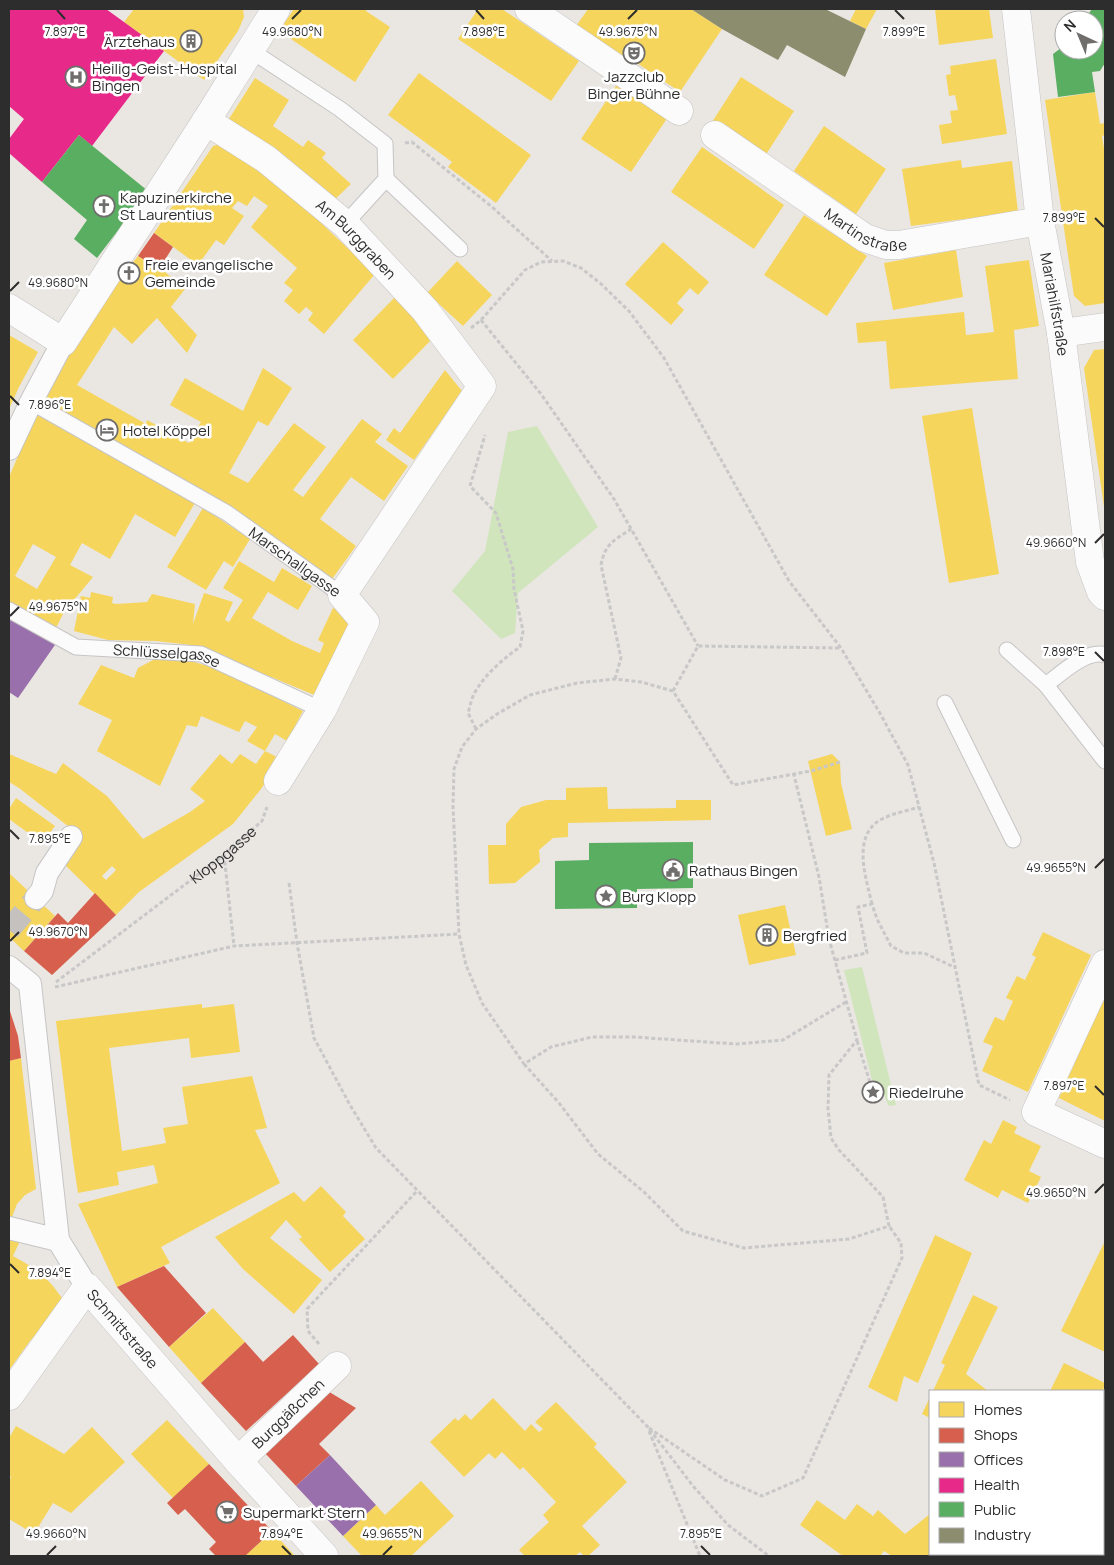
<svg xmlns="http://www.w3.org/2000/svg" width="1114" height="1565" font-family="Manrope,sans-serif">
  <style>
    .green { fill: #d0e5bc }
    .homes { fill: #f6d55c; fill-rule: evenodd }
    .shops { fill: #d6604d }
    .offices { fill: #9970ab }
    .health { fill: #e7298a }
    .public { fill: #5aae61 }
    .industry { fill: #8c8c6e }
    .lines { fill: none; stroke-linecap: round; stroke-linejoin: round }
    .pedestrian-tunnel { stroke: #c4c1be; stroke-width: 22; stroke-dasharray: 22 11; stroke-linecap: butt }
    .service-casing { stroke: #c6c5c5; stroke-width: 17 }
    .pedestrian-casing { stroke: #c6c5c5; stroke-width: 24 }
    .minor-casing { stroke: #c6c5c5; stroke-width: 29 }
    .path { stroke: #c8c8c8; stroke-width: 3; stroke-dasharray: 4 2.5; stroke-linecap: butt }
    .service { stroke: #fcfbfb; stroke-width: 15 }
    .pedestrian { stroke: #fcfbfb; stroke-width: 22 }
    .minor { stroke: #fcfbfb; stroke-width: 28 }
    .ticks { fill: none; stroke: #2d2d2d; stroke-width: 2 }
    .labels { text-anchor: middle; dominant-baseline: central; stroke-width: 5; stroke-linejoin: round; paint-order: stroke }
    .poi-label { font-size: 15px; fill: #2d2d2d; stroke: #fff; text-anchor: start }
    .street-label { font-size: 15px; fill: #2d2d2d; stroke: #fff }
    .ticks-label { font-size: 12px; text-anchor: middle; fill: #2d2d2d; stroke: #fff; stroke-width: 5; stroke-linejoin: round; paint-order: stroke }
  </style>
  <rect width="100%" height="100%" fill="#eae6e2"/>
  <path class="green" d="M537,426l61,101 -80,66 -3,40 -14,6 -49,-48 33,-40 23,-119z
    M862,967l34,138 -7,1c-6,-10 -5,-23 -17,-26l-28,-110z"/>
  <path class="homes" d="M134,9h109l1,8 -6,14 -34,49 -80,-58z
    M294,9h73l-1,2 24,16 -35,55 -76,-51z
    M478,9h24l77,52 -28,40 -93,-62z
    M588,9h103l31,20 -42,63 -43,-29 -4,6 -59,-40z
    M856,9h21l-11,20 -16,-8z
    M935,9h54l4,29 -54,7z
    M996,59l11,75 -65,10 -3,-19 13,-2 -2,-12 8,-1 -3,-15 -6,1 -3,-21 5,-1 -1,-8z
    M419,73l112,82 -35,48 -48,-36 4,-5 -64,-47z
    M741,77l53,34 -29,45 -53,-34z
    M255,78l34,22 -16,26 30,21 5,-7 18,13 -4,5 29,26 -20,19 -106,-78z
    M618,83l50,34 -37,55 -50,-33z
    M1095,92l5,32 5,-1v12l-3,1 3,19v148l-20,3 -11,-10 -29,-196z
    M824,126l62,43 -30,45 -62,-43z
    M221,144l63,44 91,86 -51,60 -16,-14 5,-7 -7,-6 -7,7 -15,-13 9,-11 -9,-7 13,-15 -46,-41 17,-21 -14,-10 -7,10 -9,-5 -6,7 12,8 -20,29 -8,-5 -18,25 -44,-32 59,-87z
    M702,147l82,58 -30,44 -83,-57z
    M961,160l1,8 50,-7 6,51 -107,14 -9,-57z
    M804,215l63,41 -40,60 -63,-41z
    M663,242l46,40 -11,13 -8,-7 -13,15 7,7 -13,15 -46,-41z
    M956,250l7,47 -70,13 -9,-47z
    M138,256l27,16 20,17 -14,18 26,28 -10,18 -30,-35 -25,26 -18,-17 -37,58 69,39 1,-4 42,23 12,-21 -31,-17 15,-27 58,33 20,-43 29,20 -24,38 -10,-5 -29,52 19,10 46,-60 32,24 -33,43 10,7 59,-78 20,15 -7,8 33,24 -24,35 -33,-24 -31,42 36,27 -24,33 -36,-27 -67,-45 -188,-104 24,-45 31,-49z
    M1029,260l10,66 -25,4 4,49 -128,10 -4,-48 -28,2 -2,-20 108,-11 2,23 28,-3 -9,-66z
    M457,261l35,34 -29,31 -36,-33z
    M395,297l40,39 -42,43 -40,-39z
    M9,335l29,17 -19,35 -10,22z
    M1105,349v158h-1l-20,-139 10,-18z
    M445,370l17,21 -48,69 -28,-20 8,-12 6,5z
    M972,408l27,166 -50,9 -27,-167z
    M38,410l158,91 -21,36 -40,-23 -25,45 -28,-16 -12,22 23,12 -29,35 -9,18 -46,-25v-128zM33,544l23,13 -19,32 -22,-13z
    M203,508l47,31 -17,28 -9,-6 -18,29 -39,-23z
    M239,561l35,21 8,-14 30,18 -14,24 -30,-18 -16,26 40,23 28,12 4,-10 -6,-3 15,-32 22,10 -36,79 -112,-47 -16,-5 -35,-4 -48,-1 -34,-9 7,-35 9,2 1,-6 22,5 -1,6 4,1 31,-2 5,-8 43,10 -2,20 11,-31 29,9 -8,18 4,2 14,-22 -20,-12z
    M171,659l16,1 31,9 85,42 -16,30 -12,-7 -10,17 -18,-10 10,-14 -12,-6 -6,11 -38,-16 -4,11 -10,-2 -27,61 -63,-35 15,-31 -34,-16 23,-39 33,13 4,-10 15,-8z
    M265,751l16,8 -20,30 -28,35 -94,68 -23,23 -55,-54 21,-24 -63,-49 -10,-6v-28l47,20 7,-11 44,33 36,43 47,-27 15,-11 -15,-12 30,-35 12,10 8,-10 16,10zM112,866l4,4 -10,10 -4,-4z
    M832,754l8,8 1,21 11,46 -26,7 -18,-75z
    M607,787l1,22 68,-1v-8h35v20l-143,3v14l-15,1 -14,12 1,12 -25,21 -26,1 -1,-39h18v-21l15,-17 25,-7h20v-12z
    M16,798l39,28 -13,17 -33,-24v-10z
    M9,873l46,43 -31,35 -15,-14z
    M785,905l11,50 -47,10 -11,-50z
    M1043,932l48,23 -63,137 -46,-21 11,-25 -10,-4 12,-25 9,4 9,-20 -7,-3 11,-22 8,4 11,-23 -4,-2z
    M1105,995v126l-46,-23z
    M202,1004v4l32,-4 6,48 -49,6 -2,-20 -80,10 13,103 44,-8 -3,-15 25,-4 -6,-37 70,-11 15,52 -12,2 25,53 -119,64 9,16 -53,24 -39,-83 80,-21 -4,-18 -37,7 2,13 -41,8 -5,-33 -17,-139z
    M21,1058l15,131 -11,6 -8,9 -5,13 -3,-1v-155z
    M1003,1120l14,7 -3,6 27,13 -12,25 12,6 -13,26 -26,-13 -4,8 -34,-18 20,-40 7,4z
    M321,1186l25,26 -3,4 22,23 -35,33 -31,-33 3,-2 -16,-17 -16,18 52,42 -28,34 -51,-45 -28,-32 79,-45 10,10z
    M935,1235l37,18 -54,130 -14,-7 -7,26 -29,-15z
    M9,1238l12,1 -8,17 26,15 14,15 12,16 -35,39 -21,29z
    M1105,1241v111l-44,-21z
    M973,1295l25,12 -32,67 22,17h-55l12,-26 -4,-2z
    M213,1308l32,34 -44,41 -32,-36z
    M1064,1363l41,20 -2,8h-53z
    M930,1397v21l-8,-4z
    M493,1398l32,33 6,-7 8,8 4,-3 -8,-7 21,-20 41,42 -3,3 33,35 -45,44 18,19 -12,11h-4l-4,-4 -5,4h-53l2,-1 -5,-5 30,-28 -6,-7 13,-13 -33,-35 -3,3 -18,-18 -7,7 -6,-6 -25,24 -34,-35 25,-24 3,3 7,-7 6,6z
    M167,1420l42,44 -36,34 -42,-44z
    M16,1426l48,28 28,-27 33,35 -54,51 -18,-10 -19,31 -25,-15v-38l2,-4 -2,-2v-37z
    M421,1481l33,35 -43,40h-49l-19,-20 33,-31 9,10z
    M1105,1495v60l-1,1h-31l3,-2h27v-56z
    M817,1500l28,20 12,-16 16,12 5,-6 27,24 25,-20v40h25l-3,2h-60l-8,-5 -4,5h-37l-43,-31z
    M272,1531l23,25h-50z
    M1015,1554h51l2,2h-56z"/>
  <path class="shops" d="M154,233l19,14 -14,22 -21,-13z
    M95,893l21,22 -64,60 -28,-24 34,-38 10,10z
    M9,1008l9,28 3,22 -12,3z
    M164,1266l42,47 -37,34 -52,-60z
    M293,1335l26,29 -73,67 -45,-48 44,-41 18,20z
    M326,1390l30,18 -37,36 11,11 -34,31 -33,-35z
    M209,1464l63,67 -27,25h-29l-7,-7 7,-7 -31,-33 -7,6 -11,-12z"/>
  <path class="offices" d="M9,615l48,27 -39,56 -9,-6z
    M330,1455l46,50 -33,31 -47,-50z"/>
  <path class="health" d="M9,9h97l58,42 -72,95 -13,-11 -37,47 -33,-29v-14l15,-20 -15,-13z"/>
  <path class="public" d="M1092,9h13v54l-5,8 -8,1 3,20 -37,5 -5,-43 8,-6h3v2h30v-30h-10z
    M79,135l69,56 -51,67 -23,-19 13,-19 -45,-38z
    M693,842v46l-56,1v19l-82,1v-48l34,-1v-17z"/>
  <path class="industry" d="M691,9h134l41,20 -21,48 -58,-32 -9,15 -56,-31z"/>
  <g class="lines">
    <path class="pedestrian-tunnel" d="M9,930l27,-32"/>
    <g class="service-casing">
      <g id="service">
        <path d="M250,50l90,59 45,35 1,35 -41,45"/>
        <path d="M386,179l74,70"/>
        <path id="s2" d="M31,402l196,111 115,82"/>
        <path id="s3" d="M9,610l67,37 125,7 121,56"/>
        <path d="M1007,650l39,35 59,76"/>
        <path d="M1046,685c14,-11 41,-36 59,-30"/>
        <path d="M945,703l68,137"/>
      </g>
    </g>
    <g class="pedestrian-casing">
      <path id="pedestrian" d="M9,449l22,-47 32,-60
        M36,898l6,-7 5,-18 24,-36
        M9,967l21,17 28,256 29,47
        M9,1228l49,12"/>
    </g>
    <g class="minor-casing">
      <g id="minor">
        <path d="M529,9l150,102"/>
        <path id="s4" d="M1016,9l24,212 21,112 29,229 11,30 4,4"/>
        <path id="s5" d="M206,121l60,38 79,65 80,86 57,76 -140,209 23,27 -43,88 -44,71"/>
        <path id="s6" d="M715,135l150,103 21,7h13l141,-24"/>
        <path d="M9,308l54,34 143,-221 70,-112"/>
        <path d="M1061,333l44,-6"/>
        <path d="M1105,964l-69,148 69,32"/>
        <path id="s7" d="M9,1396l78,-109 151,174 86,95"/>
        <path d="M1103,1437l2,-4"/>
        <path id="s8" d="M238,1461l99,-95"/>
        <path d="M981,1556l5,-2"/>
      </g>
    </g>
    <g class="path">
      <path d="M405,143l7,-1 80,65 60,54"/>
      <path d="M481,320l60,74 73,105 84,147"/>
      <path d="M471,328l10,-8 44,-50 16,-8 22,-1 18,7 19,15 29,28 35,47 125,223 52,67 40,67 27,50 26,98 45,222 31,15"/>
      <path d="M615,679l6,-21 -20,-93c4,-21 12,-24 30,-36"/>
      <path d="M673,691l25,-45 143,2"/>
      <path d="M476,729l-8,-16c2,-6 3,-13 6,-19 10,-19 29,-35 46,-47l3,-16 -9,-42 -1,-20 -17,-56 -26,-27 15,-51"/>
      <path d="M840,762l-29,9 -78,14 -60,-94 -32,-9 -26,-3 -38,4 -47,12 -33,19 -21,15 -14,18 -8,22 -1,37 6,128 7,31 16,38 42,61 27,-17 41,-10h42l102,7 47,-4 63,-38"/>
      <path d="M224,855l10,91"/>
      <path d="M289,883l8,60 17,95 36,67 26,43 271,278 46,60 35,39 41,31"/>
      <path d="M872,904c-6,-26 -21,-69 10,-85 11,-6 25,-8 37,-12"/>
      <path d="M835,960l32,-7 -9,-46 14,-3 5,15 14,27 13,7h20l32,15"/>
      <path id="s1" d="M56,982l168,-127 38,-34 5,-14"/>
      <path d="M55,987l179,-41 225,-12"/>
      <path d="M857,1041l16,51"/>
      <path d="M524,1064l35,39 39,51 46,38 39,39 61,17 105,-9 40,-13 -6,-29 -44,-47 -8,-12 -3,-30 1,-33 28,-35 -28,-101 -10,-62 -25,-102"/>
      <path d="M319,1344l-11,-13 -1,-22 110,-118"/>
      <path d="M649,1428l76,52 37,16 41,-18 99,-220 -1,-15 -12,-17"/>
      <path d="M649,1431l51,125"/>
    </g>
    <use href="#service" class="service"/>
    <use href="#pedestrian" class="pedestrian"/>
    <use href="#minor" class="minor"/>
  </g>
  <path class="ticks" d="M57,10l8,9M476,10l8,9M895,10l9,9M292,19l9,-9M628,19l9,-9M1095,218l9,9M10,291l9,-9M10,396l9,9M1095,543l9,-9M10,616l9,-9M1095,652l9,9M10,830l9,9M1095,868l9,-9M10,941l9,-9M1095,1086l9,9M1095,1193l9,-9M10,1264l9,9M282,1546l9,9M701,1546l9,9M47,1555l9,-9M383,1555l9,-9"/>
  <defs>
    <g id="building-ring" transform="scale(1.125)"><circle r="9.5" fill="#fff" stroke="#6f6e6c" stroke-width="1.5"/><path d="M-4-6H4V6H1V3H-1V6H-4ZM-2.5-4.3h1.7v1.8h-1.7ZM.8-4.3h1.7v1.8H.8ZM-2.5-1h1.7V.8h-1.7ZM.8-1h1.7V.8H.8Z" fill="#6f6e6c"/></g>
    <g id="theatre-ring" transform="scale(1.125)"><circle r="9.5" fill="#fff" stroke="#6f6e6c" stroke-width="1.5"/><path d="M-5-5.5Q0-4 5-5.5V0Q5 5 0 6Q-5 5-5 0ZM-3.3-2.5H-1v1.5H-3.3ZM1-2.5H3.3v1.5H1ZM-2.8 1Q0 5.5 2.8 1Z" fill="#6f6e6c"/></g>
    <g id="hospital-ring" transform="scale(1.125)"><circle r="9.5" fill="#fff" stroke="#6f6e6c" stroke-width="1.5"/><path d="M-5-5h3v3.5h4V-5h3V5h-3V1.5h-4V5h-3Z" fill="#6f6e6c"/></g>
    <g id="church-ring" transform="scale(1.125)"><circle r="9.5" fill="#fff" stroke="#6f6e6c" stroke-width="1.5"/><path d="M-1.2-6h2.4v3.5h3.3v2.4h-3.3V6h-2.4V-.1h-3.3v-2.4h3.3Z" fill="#6f6e6c"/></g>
    <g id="hotel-ring" transform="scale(1.125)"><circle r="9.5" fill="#fff" stroke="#6f6e6c" stroke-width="1.5"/><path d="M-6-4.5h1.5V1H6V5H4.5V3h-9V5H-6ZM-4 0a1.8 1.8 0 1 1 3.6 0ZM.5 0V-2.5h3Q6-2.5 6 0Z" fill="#6f6e6c"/></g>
    <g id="civic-ring" transform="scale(1.125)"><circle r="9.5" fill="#fff" stroke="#6f6e6c" stroke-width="1.5"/><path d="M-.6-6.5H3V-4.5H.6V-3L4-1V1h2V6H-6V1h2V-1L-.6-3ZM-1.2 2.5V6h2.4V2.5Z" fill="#6f6e6c"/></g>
    <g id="sight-ring" transform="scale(1.125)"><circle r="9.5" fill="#fff" stroke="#6f6e6c" stroke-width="1.5"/><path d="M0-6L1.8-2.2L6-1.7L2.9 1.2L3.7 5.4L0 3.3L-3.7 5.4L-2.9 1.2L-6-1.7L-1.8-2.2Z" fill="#6f6e6c"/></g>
    <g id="supermarket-ring" transform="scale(1.125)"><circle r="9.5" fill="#fff" stroke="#6f6e6c" stroke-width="1.5"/><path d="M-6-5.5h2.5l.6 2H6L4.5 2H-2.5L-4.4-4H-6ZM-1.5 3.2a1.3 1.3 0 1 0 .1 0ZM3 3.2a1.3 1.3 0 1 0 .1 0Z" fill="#6f6e6c"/></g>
  </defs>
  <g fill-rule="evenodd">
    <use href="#building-ring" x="191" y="41"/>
    <use href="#theatre-ring" x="634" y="53"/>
    <use href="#hospital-ring" x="76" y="77"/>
    <use href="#church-ring" x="104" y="206"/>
    <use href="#church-ring" x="129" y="273"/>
    <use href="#hotel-ring" x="107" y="430"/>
    <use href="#civic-ring" x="673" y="870"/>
    <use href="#sight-ring" x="606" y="896"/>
    <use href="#building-ring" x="767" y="935"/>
    <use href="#sight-ring" x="873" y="1092"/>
    <use href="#supermarket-ring" x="227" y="1512"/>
  </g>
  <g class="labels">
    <g class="poi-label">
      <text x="175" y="41" text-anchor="end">Ärztehaus</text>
      <text x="92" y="68">Heilig-Geist-Hospital<tspan x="92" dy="17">Bingen</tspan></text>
      <text x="634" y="76" text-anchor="middle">Jazzclub<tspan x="634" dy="17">Binger Bühne</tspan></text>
      <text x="120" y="197">Kapuzinerkirche<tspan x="120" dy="17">St Laurentius</tspan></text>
      <text x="145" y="264">Freie evangelische<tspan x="145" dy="17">Gemeinde</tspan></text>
      <text x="123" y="430">Hotel Köppel</text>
      <text x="689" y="870">Rathaus Bingen</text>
      <text x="622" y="896">Burg Klopp</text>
      <text x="783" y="935">Bergfried</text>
      <text x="889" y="1092">Riedelruhe</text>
      <text x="243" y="1512">Supermarkt Stern</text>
    </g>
    <g class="street-label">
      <text stroke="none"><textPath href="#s6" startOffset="180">Martinstraße</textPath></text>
      <text stroke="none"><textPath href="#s5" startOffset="192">Am Burggraben</textPath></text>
      <text stroke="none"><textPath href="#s4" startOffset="298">Mariahilfstraße</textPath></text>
      <text stroke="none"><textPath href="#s2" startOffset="309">Marschallgasse</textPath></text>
      <text stroke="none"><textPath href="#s3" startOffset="168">Schlüsselgasse</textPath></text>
      <text stroke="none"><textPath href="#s1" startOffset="210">Kloppgasse</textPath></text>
      <text stroke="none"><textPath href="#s7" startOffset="189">Schmittstraße</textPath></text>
      <text stroke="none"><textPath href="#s8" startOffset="69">Burggäßchen</textPath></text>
    </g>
  </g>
  <g class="ticks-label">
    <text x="292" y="36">49.9680°N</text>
    <text x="628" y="36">49.9675°N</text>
    <text x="65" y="36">7.897°E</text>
    <text x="484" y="36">7.898°E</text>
    <text x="904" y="36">7.899°E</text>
    <text x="1064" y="222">7.899°E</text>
    <text x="58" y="287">49.9680°N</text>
    <text x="50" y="409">7.896°E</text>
    <text x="1056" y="547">49.9660°N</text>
    <text x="58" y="611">49.9675°N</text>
    <text x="1064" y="656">7.898°E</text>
    <text x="50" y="843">7.895°E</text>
    <text x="1056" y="872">49.9655°N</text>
    <text x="58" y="936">49.9670°N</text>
    <text x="1064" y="1090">7.897°E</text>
    <text x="1056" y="1197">49.9650°N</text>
    <text x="50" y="1277">7.894°E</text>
    <text x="282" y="1538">7.894°E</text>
    <text x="701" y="1538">7.895°E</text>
    <text x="56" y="1538">49.9660°N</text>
    <text x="392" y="1538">49.9655°N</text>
  </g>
  <rect width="1114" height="1565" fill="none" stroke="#2d2d2d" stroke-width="20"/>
  <rect x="929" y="1390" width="175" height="165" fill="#ffffff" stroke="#ababab"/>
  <rect x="939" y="1402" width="25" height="15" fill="#f6d55c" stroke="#ababab"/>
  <text x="974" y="1415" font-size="15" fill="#2d2d2d">Homes</text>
  <rect x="939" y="1428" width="25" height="15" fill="#d6604d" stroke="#ababab"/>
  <text x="974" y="1440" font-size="15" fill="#2d2d2d">Shops</text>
  <rect x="939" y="1452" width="25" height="15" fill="#9970ab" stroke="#ababab"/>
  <text x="974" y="1465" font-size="15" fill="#2d2d2d">Offices</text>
  <rect x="939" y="1478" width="25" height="15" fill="#e7298a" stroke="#ababab"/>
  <text x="974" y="1490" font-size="15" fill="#2d2d2d">Health</text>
  <rect x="939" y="1502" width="25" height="15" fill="#5aae61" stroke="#ababab"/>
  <text x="974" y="1515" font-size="15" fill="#2d2d2d">Public</text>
  <rect x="939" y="1528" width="25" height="15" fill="#8c8c6e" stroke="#ababab"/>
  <text x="974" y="1540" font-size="15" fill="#2d2d2d">Industry</text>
  <g transform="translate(1079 35) rotate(316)"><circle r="24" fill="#ffffff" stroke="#ababab"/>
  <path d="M0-4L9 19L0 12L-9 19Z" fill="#6f6e6c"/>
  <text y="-8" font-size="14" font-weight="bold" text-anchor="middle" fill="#2d2d2d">N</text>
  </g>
</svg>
